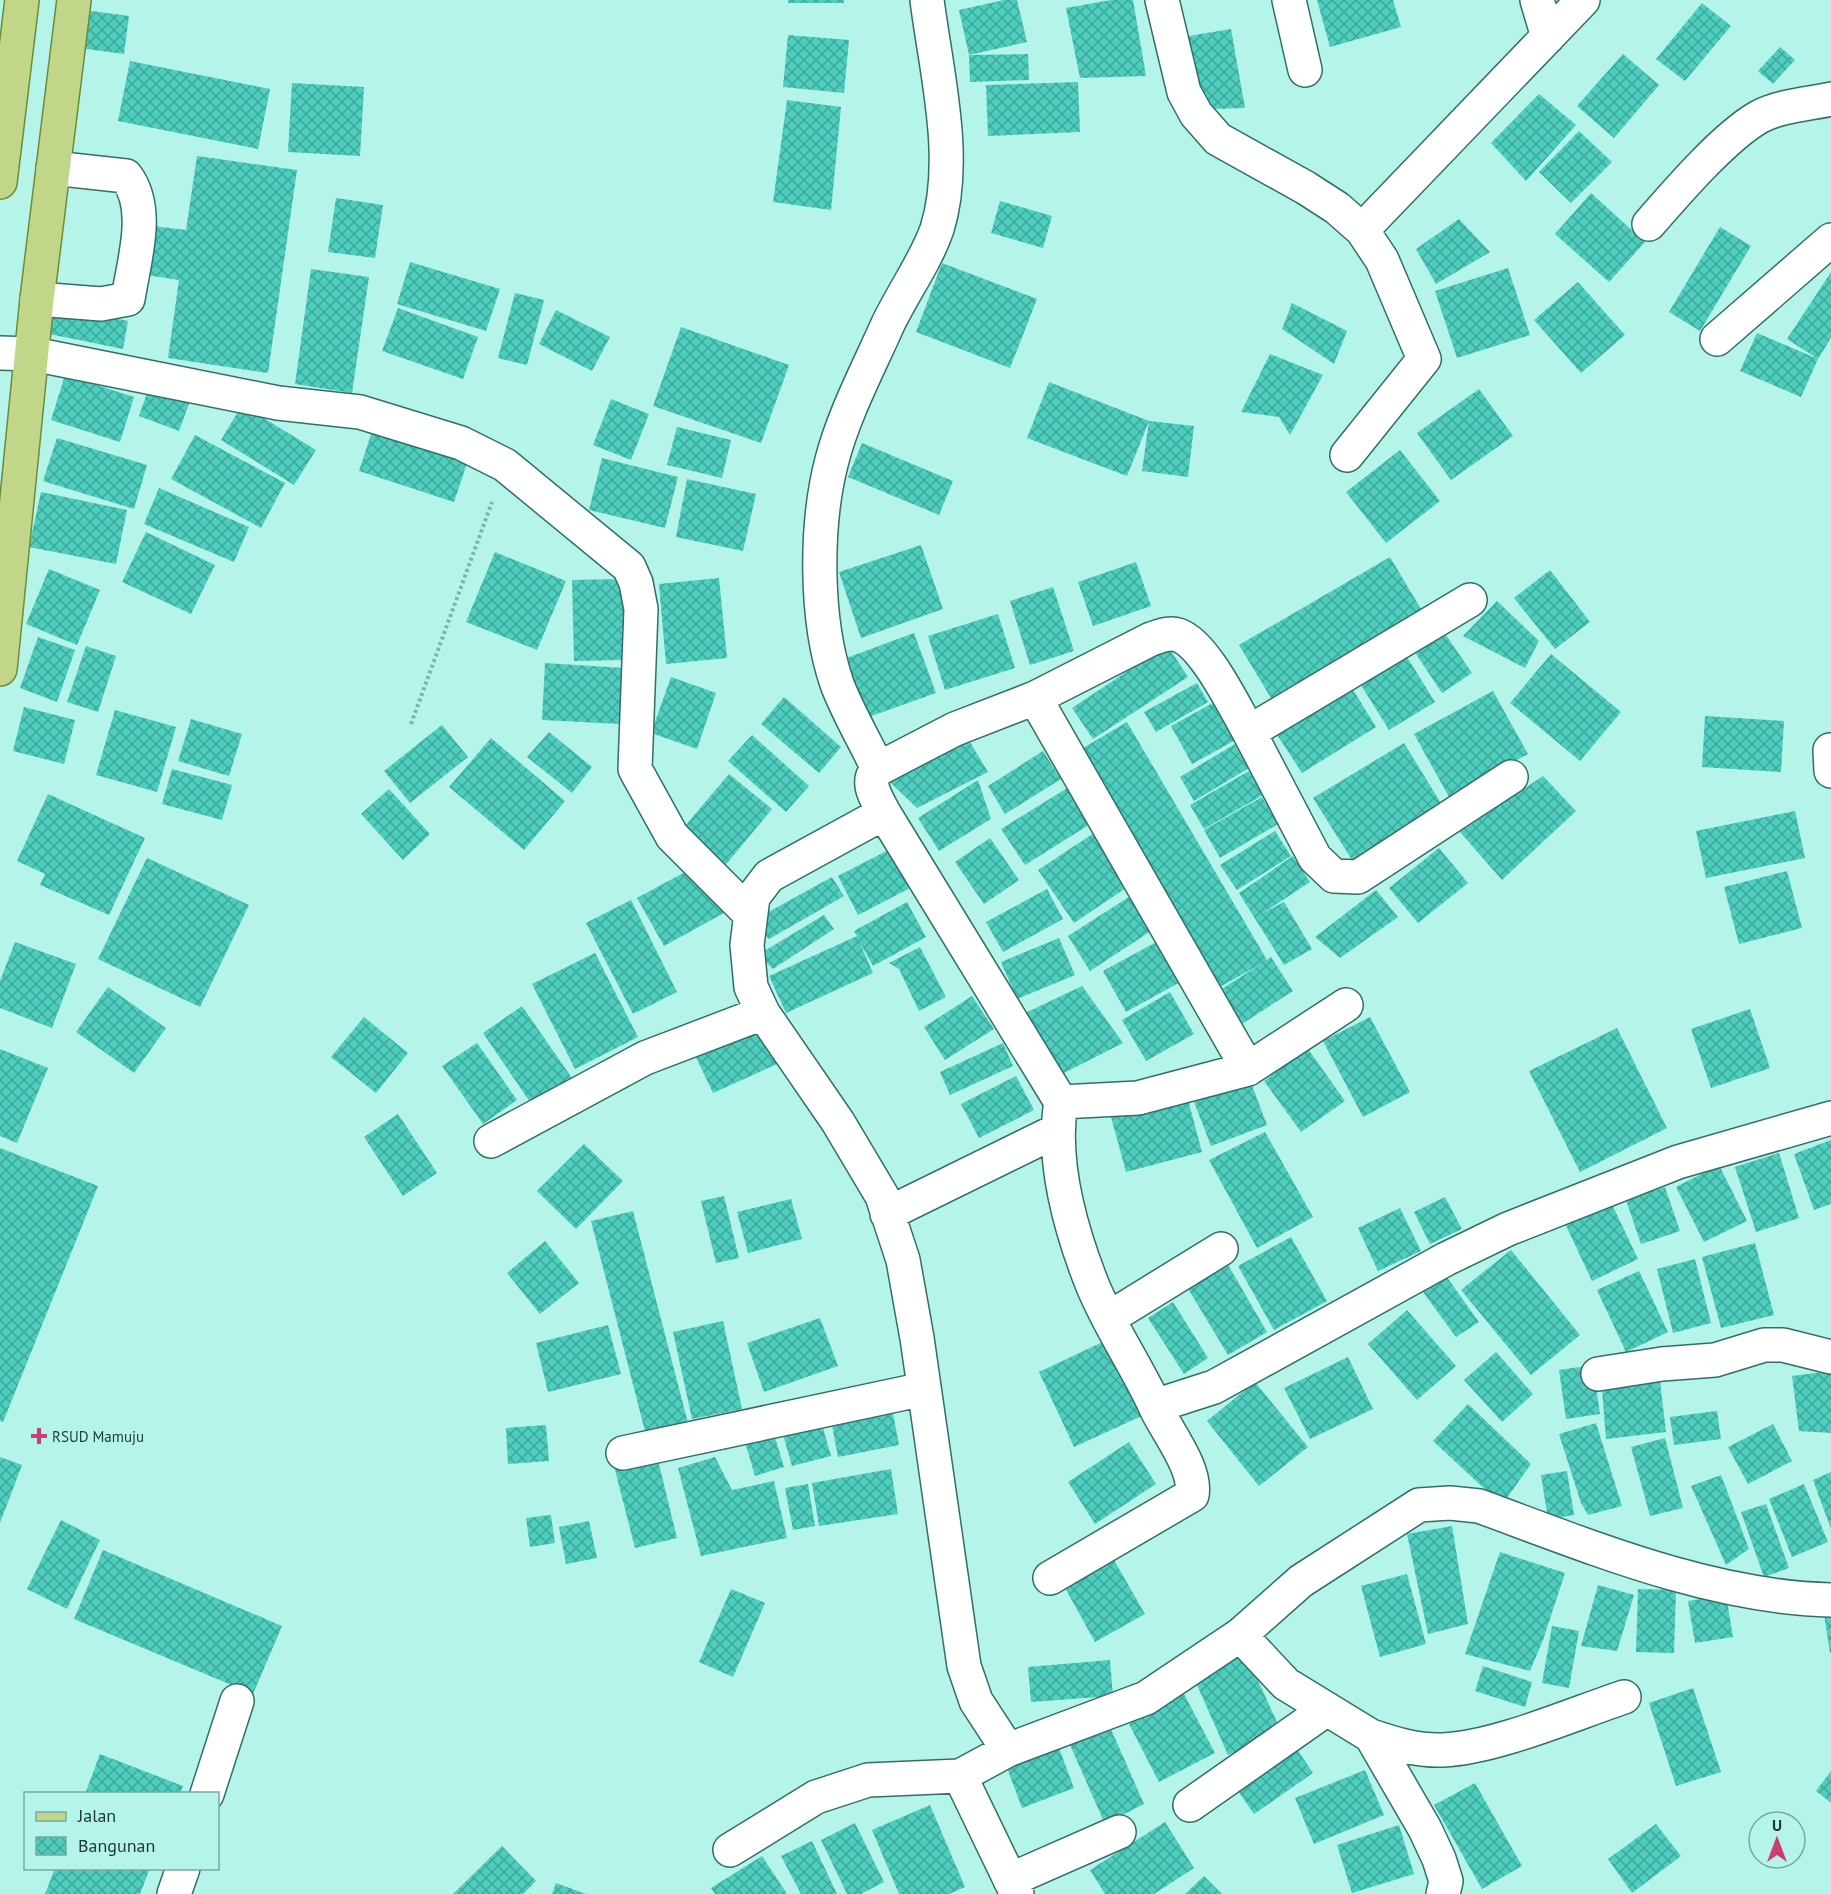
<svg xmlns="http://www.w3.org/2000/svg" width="1831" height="1894" font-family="'PT Sans',sans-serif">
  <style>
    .building { fill: url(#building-cross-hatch) }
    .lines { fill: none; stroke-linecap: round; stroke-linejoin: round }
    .minor-casing { stroke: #326f67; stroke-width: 36 }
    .major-casing { stroke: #6d8c37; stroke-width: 36 }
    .path { stroke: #80b2aa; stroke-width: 4; stroke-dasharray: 3 3; stroke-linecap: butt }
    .minor { stroke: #fff; stroke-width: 33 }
    .major { stroke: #c1d688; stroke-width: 33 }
    .poi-dot { fill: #cb3e6f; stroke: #b4f4e9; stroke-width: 2 }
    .labels { text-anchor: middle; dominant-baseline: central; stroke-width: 4.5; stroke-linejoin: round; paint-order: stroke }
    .poi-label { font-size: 15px; fill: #1e3834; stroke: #b4f4e9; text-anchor: start }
  </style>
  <defs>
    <pattern id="building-cross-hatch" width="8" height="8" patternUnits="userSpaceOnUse" patternTransform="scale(1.5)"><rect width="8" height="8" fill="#4ecebe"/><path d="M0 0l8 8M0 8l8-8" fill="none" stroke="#40a89b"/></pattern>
  </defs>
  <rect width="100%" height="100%" fill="#b4f4e9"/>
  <path class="building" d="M788,0h56v3h-56z
    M1004,0h13l10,42 -58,13 59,-1 1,26 -59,2 -1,-27 -10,-45z
    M1111,0h22l13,76 -66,2 -14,-70z
    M1317,0h76l8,27 -71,20z
    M1702,3l29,23 -46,55 -29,-22z
    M84,10l45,6 -5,38 -45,-6z
    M1231,29l14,79 -66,2 -14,-70z
    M788,35l61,5 -5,53 -61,-6z
    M1780,47l15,13 -22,24 -15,-13z
    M1623,54l36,31 -45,53 -37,-32z
    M130,61l140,28 -12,60 -140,-28z
    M1078,82l2,50 -92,4 -2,-51z
    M292,83l72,4 -4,69 -72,-4z
    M1539,94l37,31 -50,56 -35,-38z
    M787,100l54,7 -10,103 -58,-8z
    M1579,131l33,31 -41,41 -32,-31z
    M197,156l100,14 -29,203 -100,-15 11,-78 -33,-5 7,-49 33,4z
    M1591,193l54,49 -36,40 -54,-48z
    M336,198l47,7 -8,53 -47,-6z
    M1000,201l52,15 -9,32 -52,-15z
    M1459,219l31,33 -54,32 -20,-35z
    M1720,227l31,19 -51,85 -31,-19z
    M410,262l90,27 -14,42 -89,-27z
    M942,263l95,36 -27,69 -94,-36z
    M1508,268l22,67 -73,23 -22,-67z
    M311,269l58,8 -17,116 -57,-9z
    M1831,272v66l-13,21 -31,-20z
    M1578,282l47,53 -44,38 -47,-53z
    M515,293l29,7 -17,65 -29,-7z
    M1292,303l55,28 -13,33 -52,-35z
    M55,306l73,15 -5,28 -74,-15z
    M398,308l80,29 -15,42 -81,-28z
    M556,310l54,27 -18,34 -53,-27z
    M681,327l108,38 -28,78 -108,-37z
    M1757,333l61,26 -17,38 -61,-26z
    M1270,354l53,21 -33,60 -11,-18 -38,-5z
    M65,375l69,22 -14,45 -69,-22z
    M1049,382l100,39 -22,55 -100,-38z
    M149,387l41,14 -11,30 -40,-15z
    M1479,389l34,47 -62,44 -34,-47z
    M611,399l38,15 -18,46 -38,-15z
    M242,405l74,45 -22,35 -73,-45z
    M1149,421l45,5 -6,51 -46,-6z
    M677,427l54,13 -9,38 -55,-13z
    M373,428l95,32 -14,42 -95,-31z
    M195,435l90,48 -24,45 -90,-49z
    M57,438l90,27 -13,44 -91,-28z
    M862,443l91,38 -14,34 -91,-38z
    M1400,450l40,51 -54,42 -40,-51z
    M602,458l76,19 -13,51 -76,-18z
    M687,479l69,15 -13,57 -67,-14z
    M159,488l90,39 -15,35 -90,-38z
    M41,492l86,18 -11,54 -87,-17z
    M146,532l69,33 -24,49 -69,-32z
    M921,545l22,64 -82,29 -22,-66z
    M495,552l71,29 -29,69 -71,-28z
    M1390,557l31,52 -150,89 -32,-53z
    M1136,562l15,44 -58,20 -15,-44z
    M49,569l51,21 -23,55 -51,-21z
    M1550,570l40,52 -35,27 -41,-51z
    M719,578l8,80 -61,6 -7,-80z
    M623,579l1,81 -50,1 -2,-81z
    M1053,587l21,64 -44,14 -20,-64z
    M1497,601l42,40 -14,27 -62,-32z
    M998,614l17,54 -70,22 -17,-54z
    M1441,628l31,45 -30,20 -30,-45z
    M914,633l22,60 -73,26 -22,-59z
    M38,637l37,13 -18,52 -37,-14z
    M1167,645l21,32 -95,62 -21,-31z
    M86,646l30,10 -18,56 -31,-10z
    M1402,649l33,53 -46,28 -33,-53z
    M1551,654l70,58 -41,49 -70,-58z
    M545,663l79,5 -3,56 -79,-4z
    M671,677l45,16 -19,56 -46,-16z
    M1347,680l29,47 -74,46 -30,-46z
    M1197,683l11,19 -52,30 -12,-20z
    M1493,691l35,63 -79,43 -35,-63z
    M784,697l57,50 -22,26 -58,-49z
    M1220,699l21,38 -49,27 -21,-38z
    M24,707l51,13 -11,44 -51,-13z
    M115,710l61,17 -19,65 -61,-17z
    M1705,716l79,5 -3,51 -79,-5z
    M191,719l51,15 -13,42 -51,-15z
    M1127,722l140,238 4,-3 22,34 -62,40 -22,-34 52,-33 -43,24 -140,-237z
    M442,725l26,32 -58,46 -26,-32z
    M549,732l43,35 -20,26 -45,-36z
    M752,735l57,51 -23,26 -58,-51z
    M967,737l21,35 -71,36 -28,-27z
    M491,738l74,63 -41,49 -75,-63z
    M1404,743l38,62 -90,55 -39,-62z
    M1235,744l14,24 -55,33 -14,-24z
    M1043,751l18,28 -56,35 -17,-28z
    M172,769l60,16 -10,35 -60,-16z
    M1249,771l14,24 -59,34 -14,-24z
    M729,774l43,35 -49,59 -43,-36z
    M1543,776l33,35 -74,69 -42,-48z
    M978,780l13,39 -52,32 -21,-33z
    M1069,787l23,36 -67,42 -24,-36z
    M389,789l41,45 -27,26 -42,-46z
    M48,794l97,44 -36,77 -69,-30 5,-11 -28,-13z
    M1262,797l16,27 -58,34 -16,-28z
    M1795,811l10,47 -99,20 -10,-47z
    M1275,831l16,25 -54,34 -17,-25z
    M1094,833l35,53 -55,37 -36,-53z
    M990,838l29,42 -35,24 -29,-42z
    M898,845l20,39 -60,31 -20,-39z
    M1439,848l29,35 -50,40 -29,-35z
    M1293,856l17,26 -47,31 21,-11 28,47 -28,16 -45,-72z
    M147,858l102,47 -49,102 -102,-48z
    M698,865l26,48 -60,33 -27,-48z
    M1787,871l15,57 -63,16 -15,-57z
    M832,877l12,19 -75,43 -17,-18z
    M1047,889l16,30 -60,33 -17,-30z
    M1376,890l22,27 -58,41 -25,-21z
    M1129,897l22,34 -61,40 -22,-35z
    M631,900l46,92 -44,22 -47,-91z
    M907,902l19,35 -53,29 -14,-25 14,32 -87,40 -17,-37 88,-40 -3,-5z
    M824,915l10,14 -61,40 -15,-14z
    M1059,938l16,37 -58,24 -16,-37z
    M1160,940l22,41 -56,31 -23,-41z
    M15,942l61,22 -24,64 -52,-20v-27z
    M920,947l26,50 -27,14 -20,-42 -10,-6z
    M595,953l43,84 -63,32 -43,-85z
    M1082,986l41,57 -69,35 -33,-63z
    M108,987l58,41 -32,45 -58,-41z
    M1170,992l24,42 -48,27 -24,-41z
    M972,996l22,33 -49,31 -21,-33z
    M522,1006l50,72 -40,27 -49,-72z
    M1750,1009l20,59 -59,20 -20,-59z
    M364,1017l44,36 -32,40 -45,-36z
    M1370,1017l40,75 -47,25 -40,-76z
    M756,1019l21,45 -64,29 -21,-44z
    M1617,1028l50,100 -87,44 -51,-101z
    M477,1043l40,57 -34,24 -41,-58z
    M1003,1043l10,23 -63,29 -10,-23z
    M0,1049l48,19 -31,75 -17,-7z
    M1308,1049l37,52 -44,31 -37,-51z
    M1016,1076l18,34 -55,28 -18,-34z
    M1250,1080l17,45 -56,21 -17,-44z
    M1187,1096l15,56 -76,20 -15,-55z
    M398,1114l39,59 -34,23 -39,-59z
    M1265,1132l48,85 -56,31 -48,-88z
    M1831,1140v64l-17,6 -20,-56z
    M584,1144l39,37 -47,48 -39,-38z
    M0,1148l98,38 -95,236 -3,-1z
    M1779,1153l20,65 -43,14 -21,-65z
    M1719,1165l28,56 -43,21 -28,-55z
    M1665,1187l15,44 -39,13 -15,-44z
    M724,1196l15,62 -23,5 -15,-62z
    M1608,1196l30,63 -46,22 -30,-64z
    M1445,1197l17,32 -32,15 -16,-32z
    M791,1199l11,40 -54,14 -11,-41z
    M1400,1208l21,43 -43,20 -20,-43z
    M633,1211l56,216 -42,12 -56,-218z
    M1291,1237l36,64 -53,29 -36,-64z
    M545,1241l34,42 -39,31 -33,-41z
    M1755,1243l19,72 -53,13 -19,-71z
    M1511,1250l69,85 -49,40 -70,-85z
    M1695,1259l16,64 -38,10 -16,-64z
    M1227,1263l40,69 -39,23 -41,-68z
    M1639,1271l29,61 -42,20 -29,-62z
    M1446,1276l33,46 -23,15 -33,-45z
    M1173,1302l35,56 -24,16 -36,-56z
    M1407,1310l49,56 -39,34 -49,-56z
    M820,1318l18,48 -74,26 -17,-49z
    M723,1321l19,88 -50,10 -19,-87z
    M608,1325l13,49 -73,18 -12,-49z
    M1111,1338l35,76 -72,33 -35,-75z
    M1496,1352l37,42 -31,28 -38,-42z
    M1348,1357l25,52 -63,30 -26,-51z
    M1593,1365l7,49 -34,5 -7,-49z
    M1831,1371v62l-32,-2 -7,-55z
    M1659,1373l7,59 -60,7 -5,-62z
    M1255,1382l53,65 -49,39 -52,-65z
    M890,1398l9,47 -61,12 -9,-48z
    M1468,1404l63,60 -29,41 -69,-64z
    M1717,1411l4,28 -47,6 -4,-28z
    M819,1414l12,42 -39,10 -12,-42z
    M1596,1423l26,83 -34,9 -7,-12 -22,-69z
    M771,1424l13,43 -29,9 -13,-44z
    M1773,1424l19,37 -44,23 -20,-37z
    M546,1425l3,36 -41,3 -2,-36z
    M1665,1438l18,70 -33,8 -19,-69z
    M1129,1442l27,42 -61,40 -27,-42z
    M657,1456l20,82 -42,10 -21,-82z
    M0,1457l22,8 -22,58z
    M715,1457l17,33 42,-9 13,57 -86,18 -23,-88z
    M891,1469l7,45 -79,12 -7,-43z
    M1567,1471l7,44 -26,4 -7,-44z
    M1831,1472v57l-18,-49z
    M1721,1475l28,74 -23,16 -35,-79z
    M808,1484l7,42 -22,4 -8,-42z
    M1804,1484l24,58 -36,15 -23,-58z
    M1766,1504l23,64 -25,9 -23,-65z
    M551,1515l4,28 -25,4 -4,-29z
    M61,1520l39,20 -33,69 -40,-20z
    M589,1521l8,37 -31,6 -7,-37z
    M1452,1526l16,98 -40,10 -21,-100z
    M103,1550l179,76 -29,68 -179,-75z
    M1500,1552l65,21 -22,67 -13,31 -65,-17z
    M1114,1560l31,54 -50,28 -30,-54z
    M1407,1574l19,70 -46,13 -19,-71z
    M1598,1585l36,10 -17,56 -36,-5z
    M731,1589l34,14 -32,74 -34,-15z
    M1638,1589l38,1 -2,63 -38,-1z
    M1726,1595l7,42 -38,6 -7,-42z
    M1831,1613v40h-1l-6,-39z
    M1552,1626l27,5 -10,57 -27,-5z
    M1245,1652l36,79 -53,24 -35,-79z
    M1110,1660l3,36 -82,6 -3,-35z
    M1483,1666l49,16 -7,25 -50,-16z
    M1693,1688l28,84 -45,14 -27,-83z
    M1184,1694l31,59 -56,29 -30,-58z
    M1110,1727l34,77 -39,20 -35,-79z
    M1293,1743l20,30 -59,41 -21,-30z
    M1059,1748l15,40 -52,20 -15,-40z
    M100,1754l83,32 -3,8h-95z
    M1365,1770l19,45 -70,29 -19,-46z
    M1831,1771v32l-15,-12z
    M1475,1783l47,83 -40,23 -48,-84z
    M930,1805l35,82 -16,7h-50l-27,-64z
    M1165,1822l29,46 -40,26h-49l-15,-24z
    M855,1823l29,59 -23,12h-14l-26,-54z
    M1656,1824l25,32 -49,37 -24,-34z
    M1399,1825l15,49 -62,19 -15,-48z
    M812,1841l25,53h-36l-20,-38z
    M502,1846l34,35 -13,13h-70z
    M762,1856l25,38h-72l-4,-6z
    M55,1868h95l-10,26h-95z
    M1204,1876l18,18h-37z
    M556,1883l30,11h-34z"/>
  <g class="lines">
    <g class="minor-casing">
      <path id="minor" d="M1162,0l22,92 12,22 22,25 88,49 31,20 25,22 20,30 42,99 -77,96
        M1289,0l16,70
        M1537,0l11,37
        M1649,224c27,-31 75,-87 110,-107 20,-11 49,-13 72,-18
        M1362,230l221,-230
        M37,299l64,5 27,-5c6,-39 23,-90 -2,-123l-73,-8
        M1717,339l114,-99
        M0,353l33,1 245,49 82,9 101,31 44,22 124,102 7,16 5,26 -6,160 37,67 78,78
        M1035,698l213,371 98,-64
        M1249,732l66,126 19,18 24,1 153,-100
        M1830,750l1,21
        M878,769c-13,-28 -30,-56 -41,-85 -22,-64 -22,-159 -5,-224 12,-46 36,-91 55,-134 15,-32 39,-65 50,-97 22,-70 -1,-158 -10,-229
        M884,813l177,289 77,-4 110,-29
        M1061,1102c-10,59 9,126 31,182 17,42 44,81 63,122
        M491,1141l154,-83 118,-45
        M887,1214l169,-83
        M1109,1318l112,-69
        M1598,1374l64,-10 53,-4 49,-15h19l48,12
        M623,1453l301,-64
        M1050,1578l142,-83c5,-27 -26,-64 -37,-89l59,-19 232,-128 62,-30 170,-67 153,-44
        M1240,1635l46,49 85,52 54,93 14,30 7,22 -3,13
        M1371,1736c24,8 46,15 72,14 52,-2 130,-36 181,-53
        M1008,1750l-32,-49 -12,-35 -47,-328 -14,-78 -21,-64 -44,-74 -75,-109 -12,-26 -4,-42 6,-48 16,-21 115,-63c-7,-14 -20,-31 -6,-44l77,-40 80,-31 116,-59c10,-3 18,-7 27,-4 27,9 57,73 71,97l221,-132
        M960,1776l57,118
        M207,1794l30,-93
        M1190,1805l137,-96
        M730,1850l86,-53 52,-17 92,-4 48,-26 138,-52 94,-63 61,-54 118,-76 31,-2 29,3c112,41 231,91 352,94
        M1010,1880l109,-48
        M174,1894l9,-26"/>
    </g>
    <g class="major-casing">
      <path id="major" d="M0,182l22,-182
        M0,669l37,-370 37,-299"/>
    </g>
    <path class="path" d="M411,724l81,-222"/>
    <use href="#minor" class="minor"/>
    <use href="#major" class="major"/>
  </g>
  <path class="poi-dot" d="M36 1427h6v6h6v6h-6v6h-6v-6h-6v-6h6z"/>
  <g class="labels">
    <g class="poi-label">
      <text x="52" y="1436">RSUD Mamuju</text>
    </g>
  </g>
  <rect x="24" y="1792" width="195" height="78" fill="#b4f4e9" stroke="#78a9a1" stroke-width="1.5"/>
  <rect x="36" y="1812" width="30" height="9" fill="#c1d688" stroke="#78a9a1" stroke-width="1.5"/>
  <text x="78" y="1822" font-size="18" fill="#1e3834">Jalan</text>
  <rect x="36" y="1837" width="30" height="18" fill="url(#building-cross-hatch)" stroke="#78a9a1" stroke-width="1.5"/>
  <text x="78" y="1852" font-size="18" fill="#1e3834">Bangunan</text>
  <g transform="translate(1777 1840)"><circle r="28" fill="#b4f4e9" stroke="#78a9a1" stroke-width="1.5"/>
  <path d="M0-4.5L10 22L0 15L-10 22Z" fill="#cb3e6f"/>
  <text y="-9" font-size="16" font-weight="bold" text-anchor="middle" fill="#1e3834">U</text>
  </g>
</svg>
